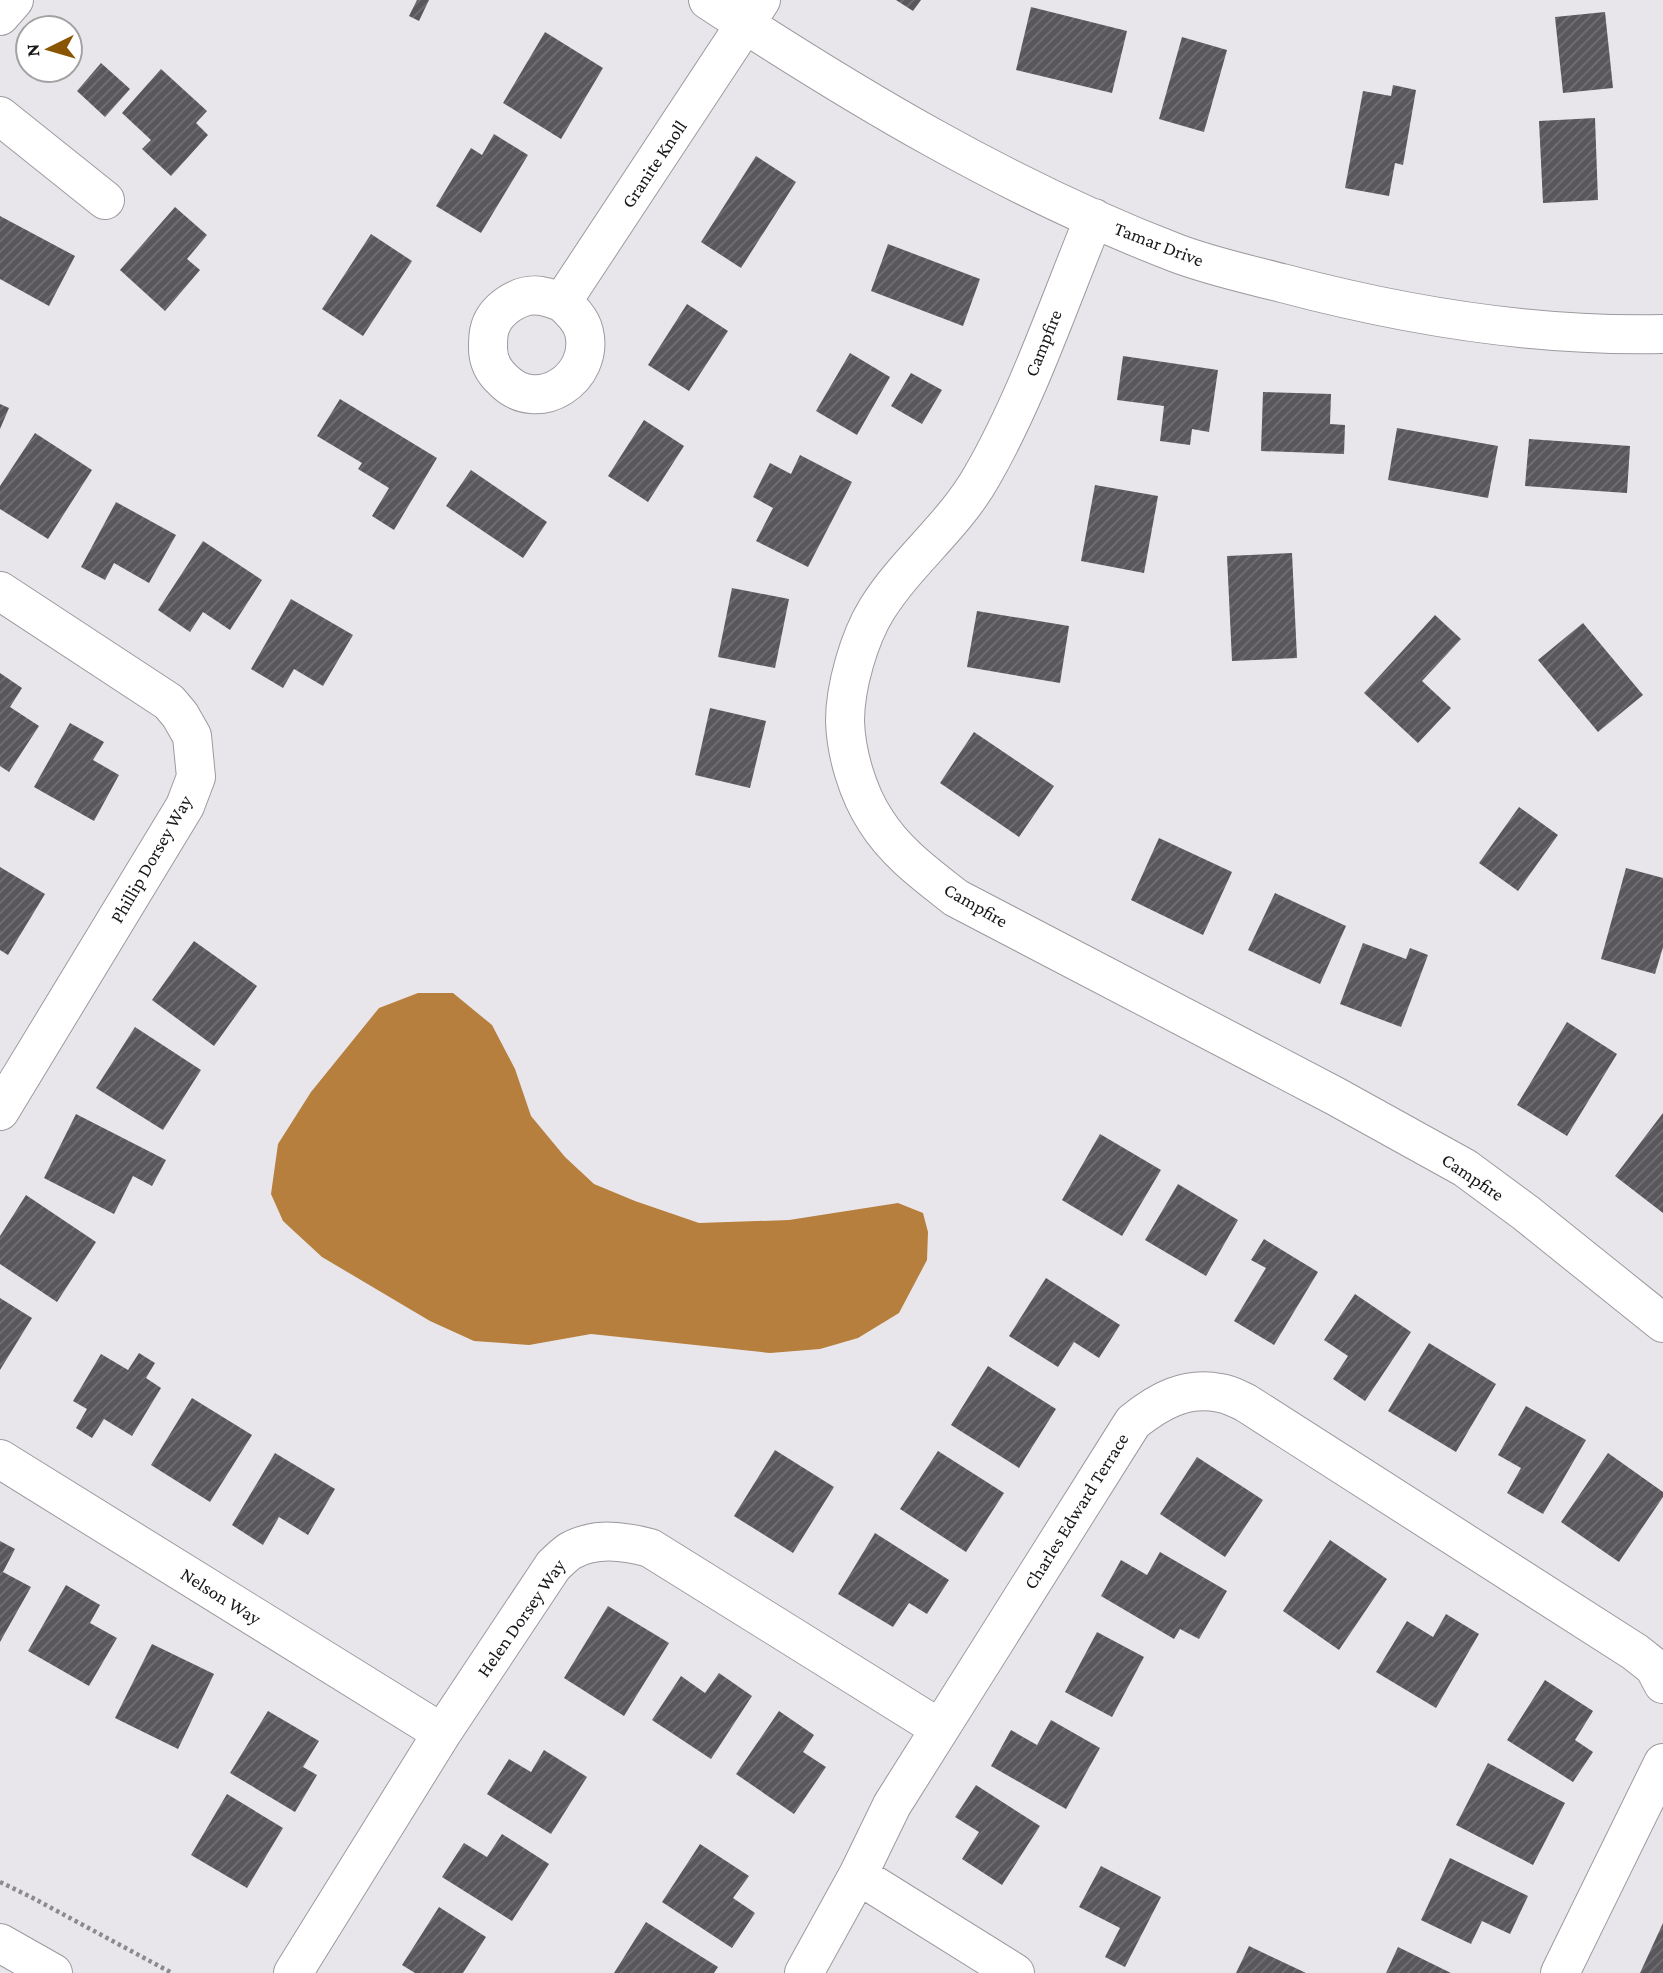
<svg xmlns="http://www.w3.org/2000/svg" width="1663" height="1973" font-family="'Crimson Pro',serif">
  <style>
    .water { fill: #b67f3d }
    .building { fill: url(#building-hatch) }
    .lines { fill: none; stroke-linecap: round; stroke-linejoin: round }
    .minor-casing { stroke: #9c9a9f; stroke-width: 40 }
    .path { stroke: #8b8a8e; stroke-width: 4.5; stroke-dasharray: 3.5 3.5; stroke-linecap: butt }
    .minor { stroke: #fff; stroke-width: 38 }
    .labels { text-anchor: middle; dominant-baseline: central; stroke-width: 7; stroke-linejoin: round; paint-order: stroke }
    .street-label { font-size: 19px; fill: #181719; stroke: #fff }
  </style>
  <defs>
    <pattern id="building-hatch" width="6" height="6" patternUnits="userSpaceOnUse" patternTransform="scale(1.75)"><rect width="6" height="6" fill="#59575c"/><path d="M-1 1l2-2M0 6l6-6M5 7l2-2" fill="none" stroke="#717074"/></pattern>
  </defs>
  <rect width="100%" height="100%" fill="#e8e6eb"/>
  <path class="water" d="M418,993h35l39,32 23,44 16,47 34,41 29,27 41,17 64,22 90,-3 109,-17 25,10 5,19 -1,28 -28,53 -41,25 -38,11 -50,4 -179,-19 -62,11 -55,-4 -44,-20 -108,-64 -39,-36 -12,-27 7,-50 33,-52 68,-84z"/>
  <path class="building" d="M417,0h12l-10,21 -10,-5z
    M896,0h25l-8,11z
    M1031,7l96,24 -15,62 -96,-23z
    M1605,12l8,76 -50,5 -8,-76z
    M545,32l58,36 -42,71 -58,-36z
    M1182,37l45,13 -23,82 -45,-13z
    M101,63l29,26 -25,28 -28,-26z
    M161,69l46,42 -11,12 12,12 -37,41 -29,-27 9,-9 -29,-27z
    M1393,85l23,5 -13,75 -8,-2 -6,33 -44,-8 18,-97 28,5z
    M1595,118l3,82 -55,3 -4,-82z
    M494,134l34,21 -47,78 -45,-27 35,-58 11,7z
    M756,156l40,26 -55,86 -40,-26z
    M175,207l32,28 -20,24 13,11 -35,41 -45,-41z
    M0,216l75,40 -26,50 -49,-27z
    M371,234l41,27 -49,75 -41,-27z
    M888,244l92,35 -17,47 -92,-35z
    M687,304l41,27 -39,60 -41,-26z
    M850,353l40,24 -33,58 -41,-24z
    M1123,356l95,14 -9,62 -17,-3 -2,16 -30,-4 4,-35 -47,-6z
    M911,373l31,17 -20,34 -31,-18z
    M1263,392l68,2 -1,30 15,1 -1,29 -83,-3z
    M340,399l97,59 -43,72 -22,-14 17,-28 -31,-19 4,-6 -45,-27z
    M0,404l9,4 -9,21z
    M644,420l40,26 -36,56 -40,-26z
    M1397,428l101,18 -10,52 -100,-18z
    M35,433l57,37 -44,69 -48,-30v-23z
    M1529,439l101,7 -3,47 -102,-7z
    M800,455l52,27 -44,85 -52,-26 17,-33 -20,-11 17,-34 21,11z
    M471,470l76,52 -24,36 -77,-52z
    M1095,485l63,11 -14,77 -63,-12z
    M116,502l60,33 -27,48 -35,-20 -9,17 -24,-13z
    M203,541l59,39 -32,50 -27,-18 -13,20 -32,-22z
    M1292,553l5,105 -65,3 -5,-105z
    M732,588l57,11 -14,69 -57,-11z
    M291,599l62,36 -30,51 -29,-17 -11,19 -32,-19z
    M977,611l92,15 -9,57 -93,-16z
    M1435,615l26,24 -39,42 29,27 -33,35 -54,-50z
    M1583,623l60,72 -45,37 -60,-72z
    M0,673l22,15 -12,19 29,19 -30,46 -9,-6z
    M710,708l56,13 -16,67 -55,-13z
    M70,723l34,19 -11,18 26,15 -25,46 -60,-34z
    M974,732l80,54 -35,51 -79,-54z
    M1519,807l39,28 -40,56 -39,-28z
    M1159,838l73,34 -29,63 -72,-35z
    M0,867l45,27 -37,61 -8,-5z
    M1626,868l37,10v69l-8,27 -54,-15z
    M1275,893l71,33 -26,58 -72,-34z
    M194,941l63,45 -43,60 -62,-46z
    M1363,943l43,16 4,-11 18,7 -27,72 -61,-23z
    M1567,1022l50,32 -50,82 -50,-31z
    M135,1027l66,43 -38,60 -67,-42z
    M1663,1113v100l-48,-37z
    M76,1114l90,46 -14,26 -19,-10 -19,38 -70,-36z
    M1100,1134l61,36 -39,66 -60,-36z
    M1178,1184l60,36 -32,56 -61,-36z
    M26,1195l70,47 -39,60 -57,-38v-28z
    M1264,1239l54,33 -44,73 -40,-24 32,-53 -15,-8z
    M1046,1278l74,47 -21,33 -25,-16 -16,25 -49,-31z
    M1355,1294l56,38 -46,69 -32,-22 15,-23 -24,-16z
    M0,1298l32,20 -32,52z
    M1429,1343l67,41 -40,68 -68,-41z
    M139,1353l16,10 -9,15 15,10 -29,48 -28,-17 -12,19 -16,-10 11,-19 -14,-8 28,-47 27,16z
    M988,1366l68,43 -37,59 -68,-43z
    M192,1398l60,37 -42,67 -59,-37z
    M1526,1406l60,34 -43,74 -36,-21 14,-25 -23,-13z
    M775,1450l59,37 -41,66 -59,-37z
    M938,1451l66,42 -38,59 -66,-43z
    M275,1453l60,36 -27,46 -29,-18 -16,28 -31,-20z
    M1608,1453l55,39v5l-44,65 -58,-40z
    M1197,1457l66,43 -38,57 -65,-43z
    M875,1533l74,47 -22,34 -18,-11 -16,24 -55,-33z
    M1330,1540l57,39 -48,71 -56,-39z
    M0,1541l15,8 -12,23 28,15 -31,55z
    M1160,1552l67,39 -28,48 -19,-10 -6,10 -73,-43 20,-36 26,15z
    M66,1585l34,20 -10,18 27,15 -28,48 -61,-35z
    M608,1606l61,37 -45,73 -60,-38z
    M1446,1614l33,20 -43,74 -60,-36 31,-51 26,16z
    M1097,1632l47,25 -32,60 -47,-25z
    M152,1644l62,30 -36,75 -63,-31z
    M719,1673l33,23 -41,63 -59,-39 29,-44 24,17z
    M1545,1680l48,31 -18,29 18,12 -20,30 -66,-42z
    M268,1711l51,30 -16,26 14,8 -22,37 -65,-39z
    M779,1711l35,24 -11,17 23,15 -32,47 -58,-40z
    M1051,1720l49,28 -34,61 -75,-43 20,-36 26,15z
    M544,1750l43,27 -36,57 -64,-40 22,-35 22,13z
    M1488,1763l77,40 -32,62 -77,-40z
    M976,1785l64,41 -38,59 -40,-26 17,-27 -24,-15z
    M227,1794l56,34 -36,60 -56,-33z
    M502,1834l47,30 -37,57 -70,-44 22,-34 23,14z
    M700,1844l49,32 -16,22 22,15 -23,35 -70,-46z
    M1450,1858l78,38 -18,38 -28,-13 -11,23 -50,-24z
    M1101,1866l60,31 -36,70 -20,-10 15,-29 -41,-21z
    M439,1907l47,30 -23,36h-48l-13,-8z
    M646,1922l72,45 -4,6h-100z
    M1663,1923v50h-23z
    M1249,1946l57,27h-70z
    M1398,1947l53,26h-65z"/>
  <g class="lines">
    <g class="minor-casing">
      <path id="minor" d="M708,0c148,97 301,189 468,253 34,13 71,21 106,30 124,33 252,54 381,51
        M0,16l14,-16
        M0,116l105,84
        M1094,218c-35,85 -67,180 -112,258 -28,50 -75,85 -105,133 -18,29 -32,78 -32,112 1,33 13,73 31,100 20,32 51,54 80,77l379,198 130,72 61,45 137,110
        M562,302c9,8 19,17 22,30 11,46 -46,84 -81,48 -10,-9 -15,-19 -15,-32 0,-5 0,-11 1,-16 4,-22 31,-40 52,-36 7,1 14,4 21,6l199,-302
        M0,591l169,111 11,13 12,21 4,41 -11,29 -185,305
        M0,1459l442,274
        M858,1875l157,98
        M0,1943l53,30
        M293,1973l149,-240 111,-167c5,-5 11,-11 17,-15 25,-14 54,-10 80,-3l289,180
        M804,1973l54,-98 34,-70 241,-383c26,-21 53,-36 87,-29 9,1 18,6 26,10l389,249 19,15 9,17
        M1560,1973l103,-210"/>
    </g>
    <path class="path" d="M0,1882l31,15 141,76"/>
    <use href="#minor" class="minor"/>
  </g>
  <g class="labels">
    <g class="street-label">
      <text transform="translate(654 164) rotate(-56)">Granite Knoll</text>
      <text transform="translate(1159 244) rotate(21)">Tamar Drive</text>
      <text transform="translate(1043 343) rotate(-68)">Campfire</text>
      <text transform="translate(151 859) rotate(-60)">Phillip Dorsey Way</text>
      <text transform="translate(976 905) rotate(30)">Campfire</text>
      <text transform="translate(1473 1177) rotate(34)">Campfire</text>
      <text transform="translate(1076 1511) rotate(-58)">Charles Edward Terrace</text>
      <text transform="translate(221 1596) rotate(32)">Nelson Way</text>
      <text transform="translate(521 1618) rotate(-55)">Helen Dorsey Way</text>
    </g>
  </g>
  <g transform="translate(49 49) rotate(265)"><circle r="33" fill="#ffffff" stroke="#a3a2a3" stroke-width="2"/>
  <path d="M0-5L12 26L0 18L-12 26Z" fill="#8a5502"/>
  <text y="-10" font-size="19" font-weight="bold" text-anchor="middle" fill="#181719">N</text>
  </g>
</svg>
